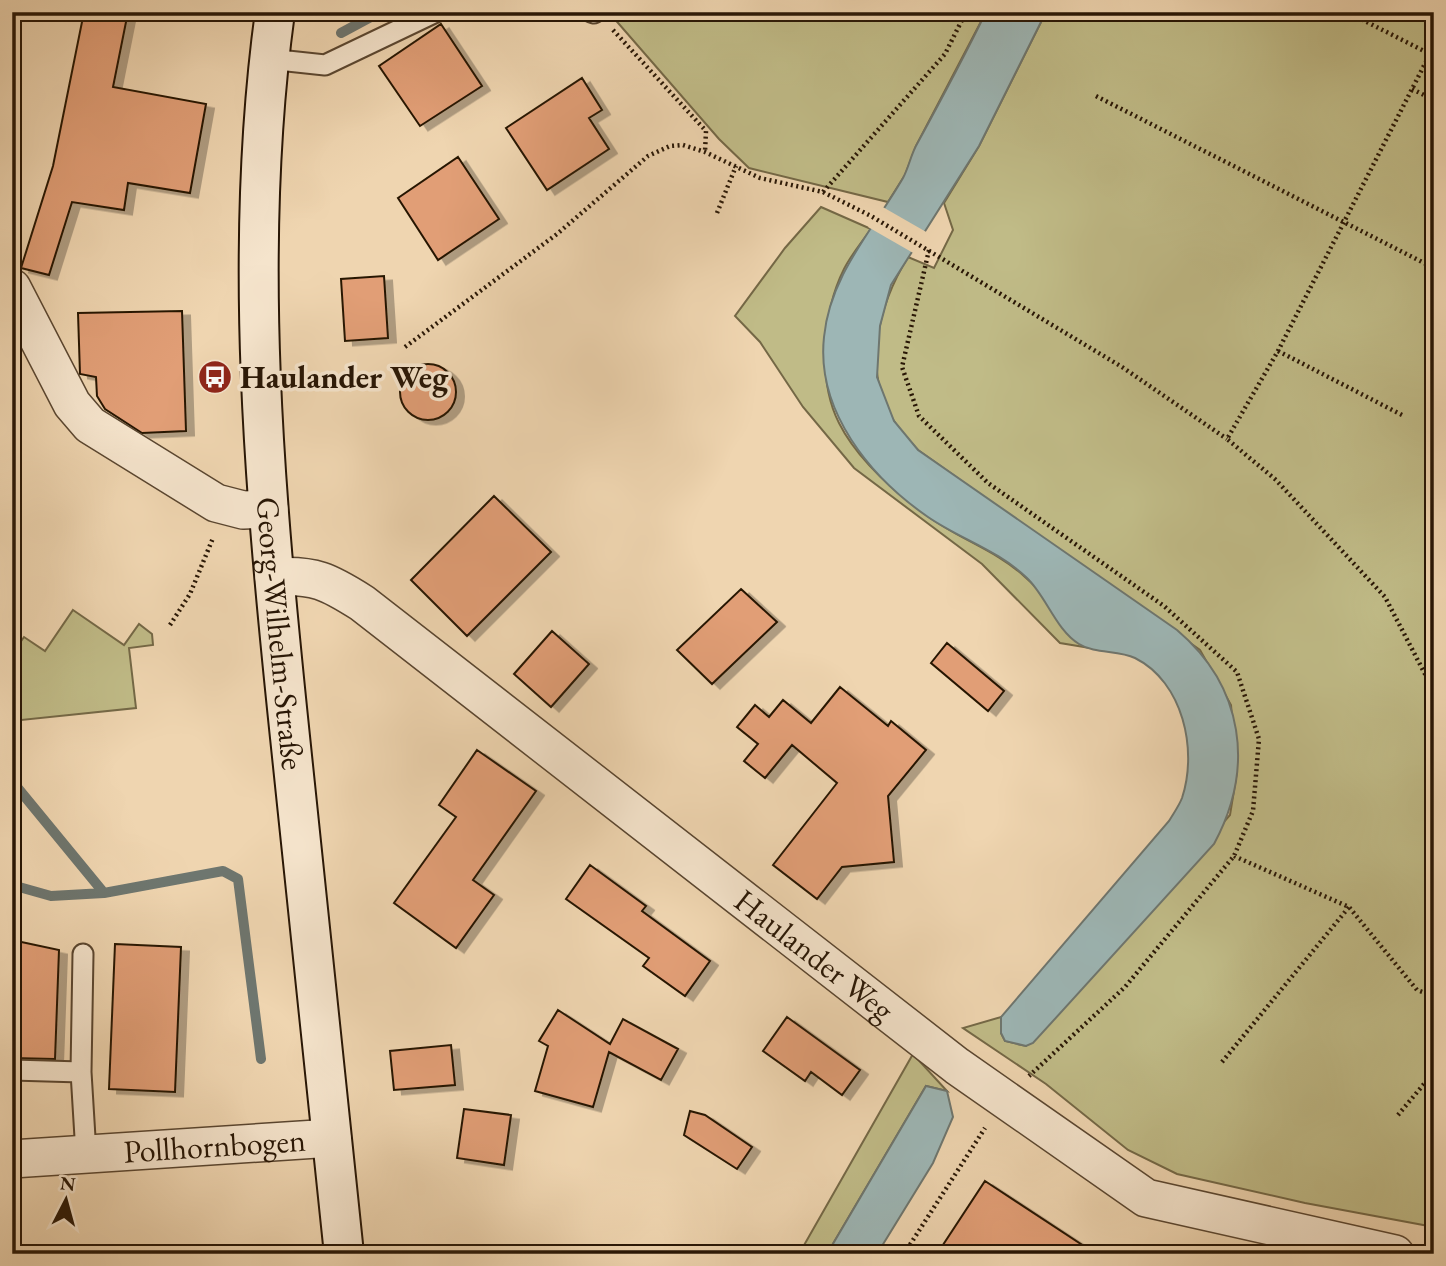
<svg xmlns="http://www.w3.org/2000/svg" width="1446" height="1266" font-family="'EB Garamond',serif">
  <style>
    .green { fill: #c0bb87; stroke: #746846; stroke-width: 2 }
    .water { fill: #9db6b5; stroke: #6e766f; stroke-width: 2 }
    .pier { fill: #efd5b0 }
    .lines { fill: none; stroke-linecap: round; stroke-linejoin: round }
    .stream { stroke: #6e766f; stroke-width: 10 }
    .building { fill: #e19e76; stroke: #281605; stroke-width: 2; filter: url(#shadow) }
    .lane-casing { stroke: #5a4630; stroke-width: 23 }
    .street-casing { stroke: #5a4630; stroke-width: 40 }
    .secondary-casing { stroke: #281605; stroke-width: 42 }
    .path { stroke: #281605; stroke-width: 4.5; stroke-dasharray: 2 3.5; stroke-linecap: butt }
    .lane { stroke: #f5e4cc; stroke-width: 19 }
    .street { stroke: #f5e4cc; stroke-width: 37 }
    .secondary { stroke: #f5e4cc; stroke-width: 38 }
    .labels { text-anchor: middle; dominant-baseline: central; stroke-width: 7; stroke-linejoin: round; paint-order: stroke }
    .poi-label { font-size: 32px; font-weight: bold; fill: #281605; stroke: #f5e4cc; text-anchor: start }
    .street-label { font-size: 32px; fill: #281605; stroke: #f5e4cc }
  </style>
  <defs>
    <filter id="shadow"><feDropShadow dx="8" dy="4.5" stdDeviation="0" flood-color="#0004"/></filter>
  </defs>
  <rect width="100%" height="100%" fill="#efd5b0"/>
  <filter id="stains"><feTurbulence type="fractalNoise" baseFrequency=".00286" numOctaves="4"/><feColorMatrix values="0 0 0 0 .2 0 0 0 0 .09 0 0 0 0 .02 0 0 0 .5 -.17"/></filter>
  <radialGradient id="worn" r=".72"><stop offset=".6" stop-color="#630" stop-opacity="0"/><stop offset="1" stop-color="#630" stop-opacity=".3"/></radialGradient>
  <path class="green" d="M616,12h370l-70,134 -11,29 -17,27 -139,-34 -30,-29 -107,-123z
    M1046,12h388v1215l-129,-24 -128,-29 -49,-24 -82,-66 -83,-56 38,-11v16l4,8 21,5 204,-231 7,-43 -6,-67 -31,-55 -282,-200c-8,-9 -18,-19 -24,-29 -33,-51 -15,-117 14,-164l26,11 19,-38 -9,-27 35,-57z
    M821,207l50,22c-9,13 -20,26 -27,40 -21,42 -27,111 -5,154 18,36 56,69 87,92 32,24 70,35 99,62 21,18 37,44 53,66l12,5 -30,-5 -78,-79 -128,-96 -51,-61 -43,-65 -25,-26 50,-68z
    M73,610l51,35 15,-21 13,10 1,11 -24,3 7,60 -124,13v-67l12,-17 21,14z
    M913,1054l34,37 -21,-5 -99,168h-28z"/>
  <path class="water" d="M986,12h60l-67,134 -88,139 -11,41 -3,51 17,44 24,29 259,180c67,57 78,138 37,214l-181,199 -7,3 -21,-5 -4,-8v-16l168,-196c4,-7 10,-15 13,-23 16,-48 1,-116 -47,-140 -17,-8 -40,-4 -56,-14 -23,-14 -33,-48 -52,-66 -29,-28 -67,-39 -99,-61 -58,-40 -112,-106 -104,-180 6,-62 49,-107 79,-159 6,-11 8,-24 14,-34 24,-44 47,-87 69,-132z
    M926,1086l21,5 6,26 -20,46 -56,91h-50z"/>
  <path class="pier" d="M881,206l47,27 -13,21 -47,-27z"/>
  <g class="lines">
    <path class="stream" d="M341,33l39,-21
      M12,781l92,112
      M12,885l39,11 53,-3 119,-22 15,8 23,180"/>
  </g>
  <path class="building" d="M84,12h44l-15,75 93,17 -16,89 -62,-10 -4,27 -52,-8 -23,73 -28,-7 32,-102z
    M441,24l41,62 -62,40 -41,-60z
    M582,78l20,32 -13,8 20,31 -62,41 -41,-62z
    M458,157l41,62 -61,41 -40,-62z
    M384,276l4,62 -43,3 -4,-62z
    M182,311l4,120 -44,2 -37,-24 -8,-13 -1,-19 -16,-3 -2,-61z
    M400 392a28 28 0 1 1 56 0a28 28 0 1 1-56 0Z
    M494,496l57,56 -84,84 -56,-56z
    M741,589l36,33 -65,62 -35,-34z
    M552,631l37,33 -38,43 -37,-33z
    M947,643l57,48 -16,20 -57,-48z
    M840,687l48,39 3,-5 35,29 -38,46 6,66 -52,5 -25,32 -44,-34 64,-82 -45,-38 -27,33 -21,-17 14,-17 -21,-17 18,-22 14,12 14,-17 28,23z
    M477,750l59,41 -63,89 21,15 -38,53 -62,-45 62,-86 -17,-12z
    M590,865l56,41 -4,5 68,50 -25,35 -42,-30 6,-8 -83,-59z
    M12,940l47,10 -4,109 -43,-1z
    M115,944l66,3 -6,145 -66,-3z
    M558,1010l52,34 13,-25 55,30 -17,31 -52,-28 -16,55 -58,-16 13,-45 -9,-5z
    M787,1017l73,53 -18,25 -31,-23 -6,9 -42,-30z
    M451,1045l4,40 -61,5 -4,-39z
    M464,1109l47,6 -7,50 -47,-7z
    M690,1111l15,4 47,32 -15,22 -53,-34z
    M985,1181l111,73h-159z"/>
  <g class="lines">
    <g class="lane-casing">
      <path id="lane" d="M591,12l3,1
        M269,59l56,6 111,-53
        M83,954l-2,118 5,82
        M12,1070l69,2"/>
    </g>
    <g class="street-casing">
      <g id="street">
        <path d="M12,288l60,116 18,21 126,78 27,7 26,-1"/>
        <path id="s1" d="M274,577c40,-3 55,5 88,26l595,463 189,132 249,56"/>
        <path id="s2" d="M12,1159l320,-21"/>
      </g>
    </g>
    <g class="secondary-casing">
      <g id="secondary">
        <path id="s3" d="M275,12c-33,240 -10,485 15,725 18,172 36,344 54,517"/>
      </g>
    </g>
    <path class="path" d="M1347,12l83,42
      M613,30l93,101 -1,21
      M1434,46l-156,305 -51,88 49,41 109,117 41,79 8,5
      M1412,89l22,11
      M1096,96l338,172
      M823,192l122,-138 21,-42
      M717,213l19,-47
      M929,250l-27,117 17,49 69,67 176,123 73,66 22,67 -6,72 -19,45 -109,131 -96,89
      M405,347l152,-113 91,-78 22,-10 13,-1 22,7 55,26 63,14 48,24 251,151 105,72
      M1278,351l124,64
      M170,625l20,-31 23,-56
      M1426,676l8,-13
      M1234,856l115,51 68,83 17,6
      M1222,1062l127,-155
      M1398,1115l36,-43
      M904,1254l81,-126"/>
    <use href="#lane" class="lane"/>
    <use href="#street" class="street"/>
    <use href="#secondary" class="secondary"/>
  </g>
  <defs>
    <g id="bus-disc" transform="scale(1.75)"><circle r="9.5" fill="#8f2418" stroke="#f5e4cc"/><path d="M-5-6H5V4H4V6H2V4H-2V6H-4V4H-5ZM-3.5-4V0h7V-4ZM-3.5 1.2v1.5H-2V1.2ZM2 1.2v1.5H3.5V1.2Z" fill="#fff"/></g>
  </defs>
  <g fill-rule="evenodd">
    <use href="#bus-disc" x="215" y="377"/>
  </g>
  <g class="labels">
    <g class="poi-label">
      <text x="240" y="377">Haulander Weg</text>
    </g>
    <g class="street-label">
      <text stroke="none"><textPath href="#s3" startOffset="623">Georg-Wilhelm-Straße</textPath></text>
      <text stroke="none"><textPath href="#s1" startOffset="667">Haulander Weg</textPath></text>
      <text stroke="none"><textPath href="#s2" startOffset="203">Pollhornbogen</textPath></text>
    </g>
  </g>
  <rect width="1446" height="1266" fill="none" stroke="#efd5b0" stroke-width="42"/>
  <rect x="14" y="14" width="1418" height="1238" fill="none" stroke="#281605" stroke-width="3.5"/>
  <rect x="21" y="21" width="1404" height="1224" fill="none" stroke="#281605" stroke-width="2"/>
  <g transform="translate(66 1200) rotate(6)" stroke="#f5e4cc" stroke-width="5" paint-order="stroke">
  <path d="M0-5L12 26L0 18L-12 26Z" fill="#281605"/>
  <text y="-10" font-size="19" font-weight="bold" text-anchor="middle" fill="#281605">N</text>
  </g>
  <rect width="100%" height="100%" filter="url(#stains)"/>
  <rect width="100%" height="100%" fill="url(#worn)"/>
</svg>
